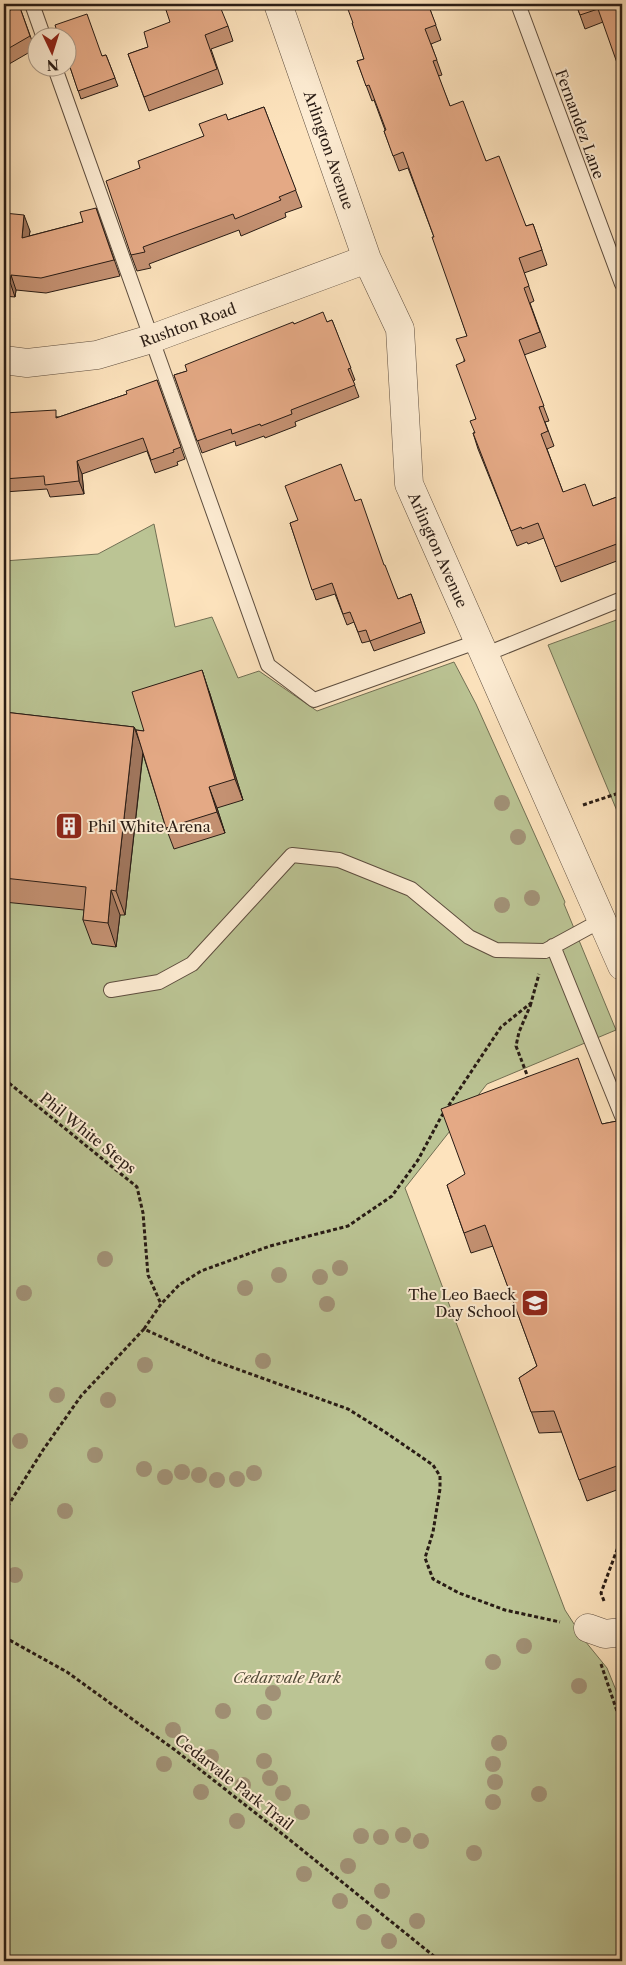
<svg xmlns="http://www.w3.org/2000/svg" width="626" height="1965" font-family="'Libre Caslon Text',serif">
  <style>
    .green { fill: #bbc494; stroke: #727054 }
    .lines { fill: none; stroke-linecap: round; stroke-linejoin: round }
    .lane-casing { stroke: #5e4e3f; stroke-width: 16 }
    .street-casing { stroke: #5e4e3f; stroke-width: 29 }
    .path { stroke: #291c15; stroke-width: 3; stroke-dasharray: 4 2.5; stroke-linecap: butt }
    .lane { stroke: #feedd4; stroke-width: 14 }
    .street { stroke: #feedd4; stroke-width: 28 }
    .tree { fill: #a19176 }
    .wall { fill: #c49172; stroke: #291c15 }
    .shaded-wall { fill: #a0765d; stroke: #291c15 }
    .building { fill: #e4a985; stroke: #291c15 }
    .labels { text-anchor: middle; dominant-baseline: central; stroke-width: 4; stroke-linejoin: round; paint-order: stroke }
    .street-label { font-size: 15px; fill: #291c15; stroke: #feedd4 }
    .poi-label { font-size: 15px; fill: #291c15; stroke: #feedd4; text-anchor: start }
    .park-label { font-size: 15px; font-style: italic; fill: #554e3b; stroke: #feedd4 }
  </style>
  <rect width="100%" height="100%" fill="#fde3bd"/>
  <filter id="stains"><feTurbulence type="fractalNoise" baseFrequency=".004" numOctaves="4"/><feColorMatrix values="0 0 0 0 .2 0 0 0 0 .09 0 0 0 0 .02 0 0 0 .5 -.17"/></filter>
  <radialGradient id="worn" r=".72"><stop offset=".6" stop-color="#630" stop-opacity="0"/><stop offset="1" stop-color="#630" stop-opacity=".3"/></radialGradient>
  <path class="green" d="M154,524l21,103 37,-10 26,61 21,-7 58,40 137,-49 22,42 89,198 -1,2 52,126 -129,54 -82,104 160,422 20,31 22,27 15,37v256h-618v-1400l94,-7z
    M622,618v205l-74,-178z"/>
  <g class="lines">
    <g class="lane-casing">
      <path id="lane" d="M32,4l12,34
        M518,4l104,280
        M55,68l213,597 46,35 165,-59
        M484,655l138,-56
        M553,946l69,170
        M111,990l48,-8 33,-18 100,-109 47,5 72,29 58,48 27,13 49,1 57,-31"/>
    </g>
    <g class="street-casing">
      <path id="street" d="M278,4l89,255 33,70 9,155 213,482
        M4,360l23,3 70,-8 54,-16 216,-80
        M588,1628l17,6 17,-2"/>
    </g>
    <path class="path" d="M583,805l39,-13
      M4,1079l133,108 6,26 5,62 13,29
      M529,1080l-13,-34 3,-14 12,-28
      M144,1329l17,-25 18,-19 22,-14 69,-25 78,-20 44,-30 26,-36 23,-43 60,-90 30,-24 8,-29
      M4,1512l39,-62 38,-54 63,-67 68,31 136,49 37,23 48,33 7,11v13l-7,43 -8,26 8,21 26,14 46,17 55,12
      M604,1601l-3,-8 17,-46 4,-1
      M4,1637l63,35 108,78 115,90 150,121
      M601,1664l21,62"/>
    <use href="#lane" class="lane"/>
    <use href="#street" class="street"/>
  </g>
  <g class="tree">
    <circle cx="502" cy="803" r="8"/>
    <circle cx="518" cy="837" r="8"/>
    <circle cx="532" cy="898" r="8"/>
    <circle cx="502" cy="905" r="8"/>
    <circle cx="105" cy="1259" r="8"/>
    <circle cx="340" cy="1268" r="8"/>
    <circle cx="279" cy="1275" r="8"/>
    <circle cx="320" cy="1277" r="8"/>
    <circle cx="245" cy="1288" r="8"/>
    <circle cx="24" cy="1293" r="8"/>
    <circle cx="327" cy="1304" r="8"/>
    <circle cx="263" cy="1361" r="8"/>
    <circle cx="145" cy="1365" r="8"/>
    <circle cx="57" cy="1395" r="8"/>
    <circle cx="108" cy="1400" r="8"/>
    <circle cx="20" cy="1441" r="8"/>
    <circle cx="95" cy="1455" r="8"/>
    <circle cx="144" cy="1469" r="8"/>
    <circle cx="182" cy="1472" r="8"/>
    <circle cx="254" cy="1473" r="8"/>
    <circle cx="199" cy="1475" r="8"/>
    <circle cx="165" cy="1477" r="8"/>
    <circle cx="237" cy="1479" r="8"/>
    <circle cx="217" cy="1480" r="8"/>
    <circle cx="65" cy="1511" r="8"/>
    <circle cx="15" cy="1575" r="8"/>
    <circle cx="524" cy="1646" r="8"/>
    <circle cx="493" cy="1662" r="8"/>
    <circle cx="579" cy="1686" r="8"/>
    <circle cx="273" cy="1693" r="8"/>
    <circle cx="223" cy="1711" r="8"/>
    <circle cx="264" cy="1712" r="8"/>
    <circle cx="173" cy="1730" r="8"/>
    <circle cx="499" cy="1743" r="8"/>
    <circle cx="211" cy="1757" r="8"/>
    <circle cx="264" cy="1761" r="8"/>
    <circle cx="164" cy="1764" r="8"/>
    <circle cx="493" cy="1764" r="8"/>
    <circle cx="270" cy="1778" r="8"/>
    <circle cx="495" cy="1782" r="8"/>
    <circle cx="243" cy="1785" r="8"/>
    <circle cx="201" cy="1792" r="8"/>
    <circle cx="283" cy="1793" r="8"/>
    <circle cx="539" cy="1794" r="8"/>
    <circle cx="493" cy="1802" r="8"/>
    <circle cx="302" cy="1812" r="8"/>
    <circle cx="237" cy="1821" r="8"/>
    <circle cx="403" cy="1835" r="8"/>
    <circle cx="361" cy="1836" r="8"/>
    <circle cx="381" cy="1837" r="8"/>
    <circle cx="421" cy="1841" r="8"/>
    <circle cx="474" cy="1853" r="8"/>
    <circle cx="348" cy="1866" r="8"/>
    <circle cx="304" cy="1874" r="8"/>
    <circle cx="382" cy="1891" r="8"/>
    <circle cx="340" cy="1901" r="8"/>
    <circle cx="417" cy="1921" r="8"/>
    <circle cx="364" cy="1922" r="8"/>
    <circle cx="389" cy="1941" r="8"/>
  </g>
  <path class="wall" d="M428,4l13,36 -10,4 11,31 -4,1 12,30 36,55 40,65 7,-2 14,41 -23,8 10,28 -4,2 16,44 -22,8 25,66 -4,1 9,24 -7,3 16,43 30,14 29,-11v64l-61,23 -17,-44 -16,6 -1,-2 -10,4 -39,-97 -5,-16h2l1,-14 -12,-58 3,-25 -33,-99 -26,-69 -9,3 -15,-40 1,-1 -11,-30 -2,1 -15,-40 7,-2 -11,-36z
    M576,4h46l-19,18 -18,7z
    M19,5l16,44 -31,18v-53z
    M170,22l58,4 5,15 -22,8 12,35 -74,27 -21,-57 20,-7z
    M106,55l12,31 -37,13 -13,-38 34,-5z
    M264,107l38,100 -17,6 1,4 -45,19 -2,-6 -90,34 2,4 -14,3 -6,-16 9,-87 64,-32 24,-16z
    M96,208l24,68 -74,17 -30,-3 -1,7 -11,-1v-83l26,18 -1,5 54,-14z
    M332,320l23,60 -2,1 6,16 -64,25 1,4 -31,12 -1,-2 -28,10 -1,-5 -33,12 -28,-78 13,-4 107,-47 33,-2z
    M157,380l28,79 -8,3 1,3 -23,8 -8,-22 -65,23 2,20 -34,3 -3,-8 -43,3v-79l55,4 68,-23z
    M355,501l43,98 13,-5 14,39 -51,18 -4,-10 -8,2 -8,-21 -7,3 -12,-31 -19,6 -26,-77z
    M209,691l34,109 -26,8 8,25 -51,16 -8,-21 -23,-74 -18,161h-5l-4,32 -24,-3 -9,-24 1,-10 -80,-8v-190l130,15 2,3 8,1z
    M622,1120v368l-35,13 -25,-69 -23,1 -20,-55 18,-12 -44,-120 -22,7 -24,-68 155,-61z"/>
  <path class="shaded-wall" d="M24,215l6,16 -3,22 -5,-15z
    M11,275l5,15 -1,7 -5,-15z
    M77,461l5,13 2,20 -5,-13z
    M202,670l7,21 34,109 -8,-21z
    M134,727l9,24 -18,164 -9,-24z
    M209,787l8,21 8,25 -8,-21z
    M111,890l9,25 -4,32 -8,-24z"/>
  <path class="building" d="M164,4h49v1l6,-1 9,22 -23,9 12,34 -73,28 -16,-43 20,-7 -4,-15 26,-10z
    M346,4h82l8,21 -11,4 12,31 -4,1 17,45 13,-5 23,60 13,-5 27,70 7,-2 9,26 -23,8 10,28 -5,2 16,44 -21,8 25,66 -5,1 9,24 -7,3 22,58 22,-8 8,22 29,-11v47l-67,25 -17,-44 -16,6 -1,-2 -10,4 -38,-98h2l-5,-12 6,-2 -20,-54 9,-4 -9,-22 11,-3 -35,-99h2l-31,-85 -10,4 -9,-25 2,-1 -17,-45 -3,1 -9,-25 7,-2 -12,-36h1z
    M576,4h46v73l-24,-68 -18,6z
    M19,5l11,31 -26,15v-37z
    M87,14l15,42 4,-1 9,23 -37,13 -10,-30v-23h-9l-4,-13z
    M264,107l32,83 -17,7 2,3 -46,19 -2,-5 -90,33 2,5 -14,3 -25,-74 34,-13 -2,-7 66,-25 -5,-12 27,-10 2,6z
    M622,114v11l-3,-10z
    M96,208l18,52 -73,18 -30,-3 -1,7 -6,-1v-68l20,2 -2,23 61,-16 -3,-10z
    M323,312l4,10 5,-2 19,48 -3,1 7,16 -64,25 1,4 -31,12 -1,-2 -28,10 -1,-5 -34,12 -23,-66 13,-4 -2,-6 108,-43 1,2z
    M157,380l24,67 -8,3 1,2 -23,8 -8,-22 -66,23 2,20 -34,4 -1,-9 -40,3v-66l52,-3v8l71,-24 -1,-3z
    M341,464l14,37 6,-2 23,66h1l13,34 13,-5 10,28 -51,19 -4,-11 -8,2 -8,-20 -7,2 -11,-31 -20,7 -22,-67 8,-3 -13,-34z
    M202,670l33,109 -26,8 8,25 -51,16 -30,-98 8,1 -12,-39z
    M4,712l130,15 -18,164 -5,-1 -3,33 -25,-3 3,-33 -82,-9z
    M578,1058l24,66 20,-4v43l-4,2 4,12v287l-43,16 -25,-69 -23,1 -12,-34 18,-12 -52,-141 -21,8 -17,-48 18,-11 -24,-65z"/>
  <defs>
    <g id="building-square" transform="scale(1.4375)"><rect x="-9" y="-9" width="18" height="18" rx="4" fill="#8f2418" stroke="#feedd4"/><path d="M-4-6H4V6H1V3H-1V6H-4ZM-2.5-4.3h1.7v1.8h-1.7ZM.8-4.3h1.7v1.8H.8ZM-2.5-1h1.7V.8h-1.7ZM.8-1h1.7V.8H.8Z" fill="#fff"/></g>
    <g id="school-square" transform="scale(1.4375)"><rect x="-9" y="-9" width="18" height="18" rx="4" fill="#8f2418" stroke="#feedd4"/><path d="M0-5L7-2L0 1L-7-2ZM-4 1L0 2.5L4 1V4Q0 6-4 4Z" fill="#fff"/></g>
  </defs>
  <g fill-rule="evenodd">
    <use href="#building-square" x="69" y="826"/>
    <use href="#school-square" x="535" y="1303"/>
  </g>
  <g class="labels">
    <g class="street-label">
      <text transform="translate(580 124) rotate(70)">Fernandez Lane</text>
      <text transform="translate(329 150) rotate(71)">Arlington Avenue</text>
      <text transform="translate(188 325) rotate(-20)">Rushton Road</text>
      <text transform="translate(438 550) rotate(66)">Arlington Avenue</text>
      <text transform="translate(88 1133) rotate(39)">Phil White Steps</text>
      <text transform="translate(234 1782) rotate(38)">Cedarvale Park Trail</text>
    </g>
    <g class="poi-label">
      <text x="88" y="826">Phil White Arena</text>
      <text x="516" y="1294" text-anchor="end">The Leo Baeck<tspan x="516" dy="17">Day School</tspan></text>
    </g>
    <g class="park-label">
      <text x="287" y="1677">Cedarvale Park</text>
    </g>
  </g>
  <rect width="626" height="1965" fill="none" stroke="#fde3bd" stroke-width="20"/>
  <rect x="5" y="5" width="616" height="1955" fill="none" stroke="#291c15" stroke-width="2.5"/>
  <rect x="10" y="10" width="606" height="1945" fill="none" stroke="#291c15"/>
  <g transform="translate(52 52) rotate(176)"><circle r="24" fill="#feedd4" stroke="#a99988"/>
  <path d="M0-4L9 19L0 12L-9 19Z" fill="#8f2418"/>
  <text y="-8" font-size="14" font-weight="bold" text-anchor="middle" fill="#291c15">N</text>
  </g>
  <rect width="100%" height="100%" filter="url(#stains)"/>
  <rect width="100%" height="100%" fill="url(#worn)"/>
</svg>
